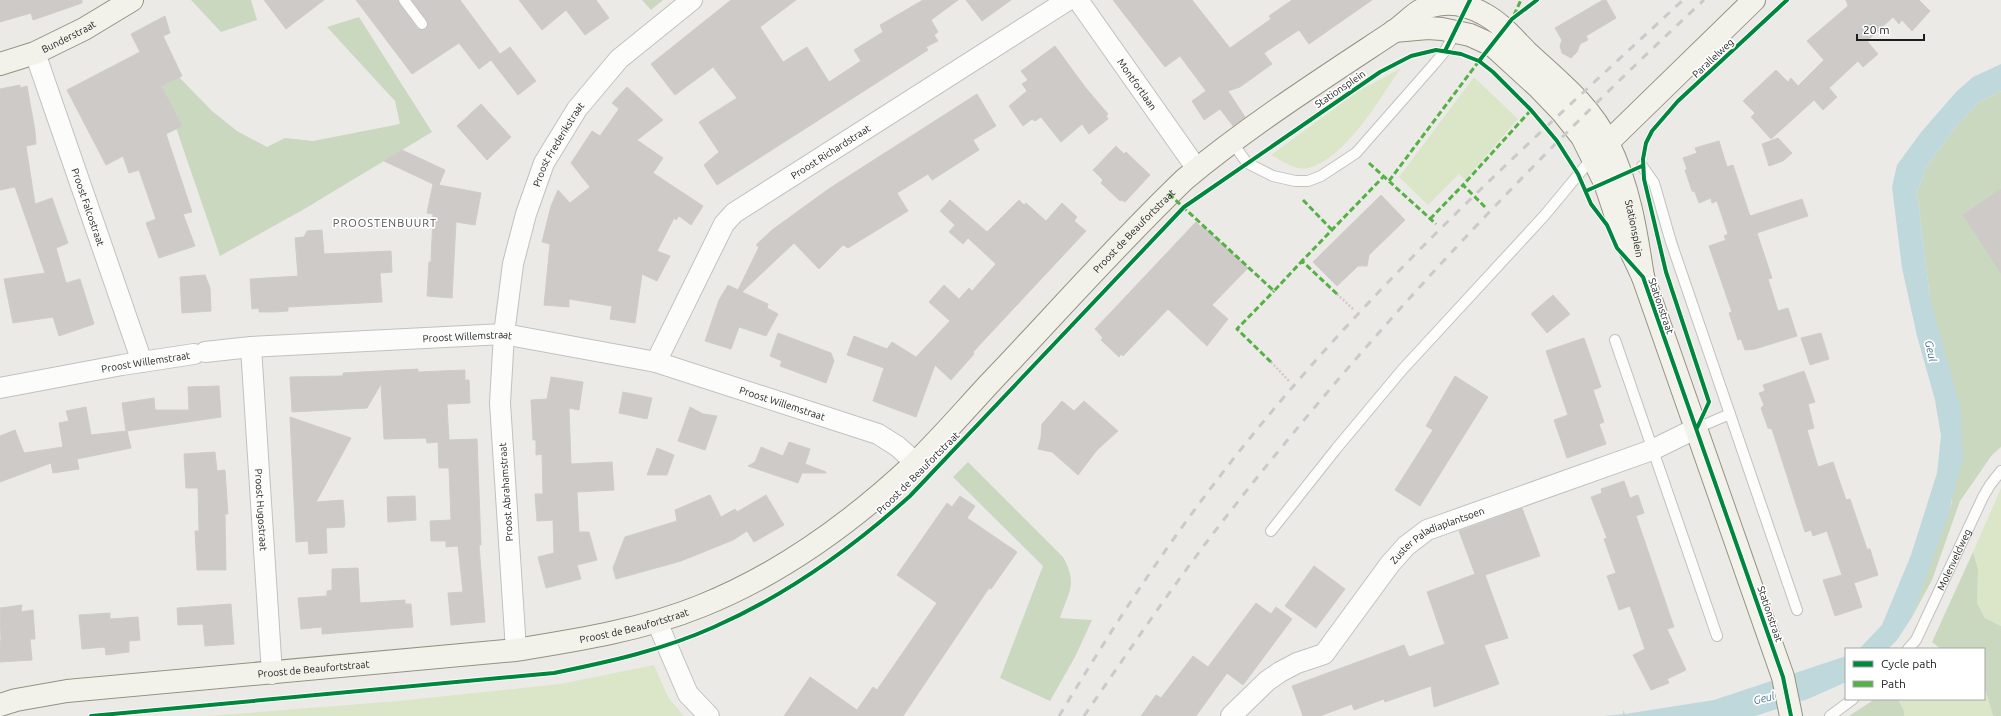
<svg xmlns="http://www.w3.org/2000/svg" width="2001" height="716" font-family="Ubuntu,sans-serif">
  <style>
    .grass { fill: #dbe6c9 }
    .forest { fill: #cad8bf }
    .water { fill: #bed8dc }
    .building { fill: #cdcac8; stroke: #cfccc9 }
    .lines { fill: none; stroke-linecap: round; stroke-linejoin: round }
    .lane-casing { stroke: #c2c1bf; stroke-width: 12 }
    .street-casing { stroke: #c2c1bf; stroke-width: 22 }
    .secondary-casing { stroke: #949381; stroke-width: 24 }
    .path { stroke: #d5c9c8; stroke-width: 2.5; stroke-dasharray: 2 2; stroke-linecap: butt }
    .lane { stroke: #fcfcfb; stroke-width: 10 }
    .street { stroke: #fcfcfb; stroke-width: 20 }
    .secondary { stroke: #f2f2eb; stroke-width: 22 }
    .rail { stroke: #cacac9; stroke-width: 3; stroke-dasharray: 8 8; stroke-linecap: butt }
    .quiet { stroke: #55b145; stroke-width: 3; stroke-dasharray: 6 3; stroke-linecap: butt }
    .cycleway-casing { stroke: #fff; stroke-width: 6 }
    .cycleway { stroke: #00873e; stroke-width: 4 }
    .labels { text-anchor: middle; dominant-baseline: central; stroke-width: 3.5; stroke-linejoin: round; paint-order: stroke }
    .street-label { font-size: 10px; fill: #1e1e1e; stroke: #fff }
    .neighbourhood-label { font-size: 11px; letter-spacing: 1px; fill: #515151; stroke: #fff }
    .water-label { font-size: 11px; font-style: italic; fill: #4e7894; stroke: #fff }
  </style>
  <rect width="100%" height="100%" fill="#eceae7"/>
  <path class="grass" d="M1401,68c-22,31 -55,91 -93,100 -12,3 -26,-7 -37,-13l86,-63z
    M1474,77l44,42 -53,61 -6,-6 -31,31 -29,-28z
    M2001,488v138l-16,-8 -8,-15 1,-34 -5,-17z
    M654,665l14,32 16,19h-477l191,-15 162,-17z
    M1984,685l9,31h-89v-5l-6,-12h86z"/>
  <path class="forest" d="M191,0h60l6,20 -36,12z
    M642,0h21l-12,10z
    M359,17l73,115 -126,76 -86,48 -61,-178 17,-4 36,37 25,20 30,16 18,-9 28,3 87,-17 -5,-23 -68,-74z
    M2001,91v98l-29,25 29,48v185l-9,8 -32,46 -28,79 -20,37 40,-115 -22,-203 -13,-107 10,-26 27,-37 25,-27z
    M968,462l95,95c15,28 6,33 -3,61l32,2 -17,37 -25,44 -50,-23 43,-112 -90,-89z
    M1973,552l5,17 -1,34 8,15 16,8v90h-8l-9,-31v-36h-43l-9,-7z
    M1875,699h23l6,12v5h-55z"/>
  <path class="water" d="M2001,64v27l-22,11 -25,27 -27,37 -10,26 13,107 30,107 3,52 -16,61 -35,98 -15,23 -9,9h-29l23,-24 29,-70 26,-82 4,-37 -6,-36 -18,-64 -15,-68 -10,-81 5,-22 25,-34 35,-40 16,-14z
    M1846,656v26l-2,1 -36,16 -53,17h-151l19,-2v-4l2,4 89,-14z"/>
  <path class="building" d="M0,0h82v3l-49,17 -2,-7 -31,9z
    M264,0h60l-38,29z
    M356,0h42l19,28 5,2 4,-1 2,-6 -16,-23h48l40,54 10,-7 26,34 -18,14 -27,-35 -12,9 -20,-26 -47,31z
    M519,0h77l13,18 -24,17 -19,-25 -24,20z
    M731,0h65l-36,27 23,35 24,-15 22,35 32,-21 -7,-11 29,-18 -3,-7 43,-25h35l-27,20 7,12 -4,3 4,6 -12,6 2,3 -211,135 -13,-20 15,-13 -20,-30 38,-24 -24,-31 -38,28 -24,-31z
    M966,0h45l-29,21z
    M1113,0h79l38,48 41,-29 -2,-3 23,-16h80l-63,44 -10,-14 -35,23 8,11 -32,23 -12,4 17,26 -12,9 -13,-17 -16,11 -12,-19 14,-10 -26,-35 -15,11z
    M1603,0h3l10,18 -30,18 2,4 -8,4 -3,8 -6,6 -9,-5 -2,-7 2,-6 -7,-12z
    M1846,0h73l11,11 -18,20 -10,-11 -3,4 -6,-7 -26,24 11,13 -15,13 -5,-6 -29,27 8,9 -14,13 -9,-10 -43,39 -20,-22 4,-4 -12,-12 33,-31 12,12 3,-4 7,8 26,-26 -17,-19 41,-35z
    M165,16l5,17 -7,3 19,40 -21,10 21,40 -16,8 26,78 -9,2 12,32 -36,12 -13,-35 10,-4 -17,-49 -10,3 -6,-17 -17,9 -39,-75 73,-38 -9,-18z
    M1055,46l30,41 23,27 -2,2 2,3 -19,15 -7,-10 -21,18 -20,-25 -6,4 -3,-2 -9,7 -14,-20 18,-15 -5,-7 6,-4 -7,-9z
    M20,85v3l7,-2 8,45 1,13 -10,2 9,58 17,-6 16,45 -12,5 10,35 14,-4 14,45 -35,12 -6,-19 -40,6 -9,-44 41,-6 -30,-86 -15,3v-101z
    M627,87l36,33 -26,20 26,18 -10,15 50,33 -12,19 -12,-9 -3,4 -2,-2 -17,33 13,5 -13,25 -15,-7 -7,49 -25,-4 2,-13 -43,-7v8l-25,-2 6,-61 -8,-2 9,-36 7,-16 12,13 20,-16 -19,-24 21,-32 8,5 19,-27 -7,-6z
    M977,94l19,32 -23,14 6,10 -47,30 -4,-6 -31,19 11,18 -60,37 -5,-3 -24,24 -25,-26 -52,49 26,12 -1,4 11,6 -12,22 -27,-9 -8,22 -26,-8 14,-41 9,-15 10,5 21,-43 -3,-2 16,-15 58,-42z
    M481,104l30,33 -24,23 -30,-34z
    M1778,138l14,15 -9,8 -14,5 -7,-22z
    M1719,141l8,26 6,-2 17,51 52,-17 6,17 -51,17 15,45 -4,1 10,32 10,-3 9,28 -42,13 -10,1 -4,-11 -3,1 -9,-27 3,-1 -23,-66 17,-6 -2,-4 4,-2 -11,-33 -5,2 -1,-5 -12,5 -4,-11 -3,-1 -7,-21 2,-1 -4,-11 14,-5 -2,-5z
    M1116,146l8,8 2,-2 24,23 -25,27 -3,-2 -2,1 -19,-18 2,-3 -10,-10z
    M402,150l43,20 -6,15 42,8 -6,32 -19,-3 -4,76 -25,-2 2,-34h2l2,-48 -6,-1 6,-29 -49,-23z
    M2001,189v84l-38,-58z
    M1381,195l24,25 -36,35 -2,11h-9l-21,20 -24,-24z
    M950,200l37,32 32,-32 5,5 2,-2 20,18 16,-18 15,14 -3,4 12,10 -113,121 1,2 -23,26 -16,-15 -19,52 -43,-16 11,-33 -37,-13 7,-19 33,13 5,-7 24,15 34,-36 -21,-19 15,-17 15,14 10,-11 3,3 24,-27 -28,-26 -5,6 -14,-12 6,-7 -15,-14z
    M1196,222l6,6 2,-1 44,41 -36,37 16,14 -21,27 -39,-37 -45,47 -2,-2 -2,3 -18,-17 2,-2 -8,-9z
    M322,230l2,24 67,-3 1,21 -12,1 2,29 -94,5v4l-14,1h-15v-4l-7,1 -2,-30 48,-3 -3,-38 9,-1 3,-6z
    M205,275l5,13 1,23 -29,2 -2,-36z
    M1553,295l17,19 -23,19 -16,-19z
    M778,333l53,20 3,8 -8,22 -46,-17 2,-5 -12,-5z
    M1821,333l8,26 -19,6 -9,-27z
    M1584,338l17,49 -8,3 11,32 -5,2 7,20 -39,14 -13,-38 14,-5 -22,-64z
    M418,369v3l47,-2v10h4l1,23 -23,1 2,36 28,-1 4,106h-2l6,77 -34,3 -3,-32 15,-1 -5,-46 -12,1v-6h-15l-1,-20 21,-1 -2,-52h-10l-1,-26 -11,1 -1,-5 -42,1 -3,-55 -14,24 -75,4 -2,-35 53,-1v-3z
    M1804,371l11,31 -7,2 6,24 -7,2 11,37 15,-5 13,38 4,-1 17,50h3l8,26 -24,8 8,24 -27,9 -12,-36 19,-5 -15,-44 -14,5 -2,-6 -6,2 -33,-103 -4,-1 -7,-20 3,-3 -5,-12 6,-2 -2,-6z
    M1455,376l33,21 -68,109 -25,-16 38,-60 -7,-4z
    M551,377l32,5 -4,28 -10,-2 2,56 41,-2 2,28 -37,2 2,40h10l8,28 -20,5 4,14 -35,9 -8,-31 16,-4 -1,-33 -16,1 -2,-27h8l-1,-40 -6,1v-15h-3l-2,-40 16,-1z
    M219,386l2,31 -94,14 4,17 -54,11 2,10 -26,4 -2,-10 -51,19v-46l15,-6 9,23 39,-6 -4,-24 10,-2 -3,-10 20,-4 5,28 35,-4 -4,-28 32,-5 1,12h34l-1,-23z
    M623,392l29,6 -5,21 -28,-6z
    M1062,401l12,10 10,-10 34,30 -21,19 -19,25 -26,-23 -14,-3 3,-11 1,-14z
    M690,407l13,7 14,2 -12,34 -27,-9z
    M290,417l61,21 -35,64 27,-2 2,24 -1,3 -18,1 1,25 -18,1 -1,-13 -12,1z
    M789,442l21,7 -5,15 21,8v1h-24l-4,10 -50,-17 7,-4 6,-15 22,9z
    M657,448l17,7 -7,20h-20z
    M215,452l2,19 8,-1 3,44h-3l1,56h-29l-2,-39h4l-1,-43h-12l-2,-34z
    M1624,481l6,17 8,-3 6,18 -8,3 38,111 -7,2 19,41 -19,9 2,4 -18,7 -18,-35 12,-6 -15,-43 -11,4 -12,-34 9,-3 -12,-34 3,-1 -16,-41 11,-4 -1,-4z
    M710,495l11,22 14,-8 2,3 29,-17 18,30 -30,17 -7,-11 -14,9 -52,21 -65,18 -3,-11 12,-31 52,-16 -2,-11z
    M415,496l1,24 -28,2 -1,-25z
    M960,496l15,10 -8,12 50,34 -26,37 -2,-1 -86,128h-119l26,-39 47,33 16,-23 4,3 60,-87 -40,-28 50,-72 5,4z
    M1522,508l18,48 -55,19 23,63 -24,7 15,39 -65,23 -3,-21 -46,16 -1,-3 -30,11 -2,-6 -32,12h-17l-11,-30 112,-41 5,12 36,-13 -18,-52 48,-18 -16,-43z
    M1314,566l31,23 -29,39 -31,-22z
    M358,568l2,35 45,-3v4h6l2,23 -91,7v-7l-21,2 -3,-31 29,-2v-5l5,-1v-21z
    M1256,603l15,11 5,-7 16,12 -49,66 -16,-12 -31,43h-55l15,-21 5,3 32,-42 15,11z
    M231,604l3,40 -29,2 -2,-22 -25,1 -1,-17z
    M22,605l-1,7 12,-2 2,29h-5l2,21 -32,2v-21h1l-1,-33z
    M110,613v6l28,-2 2,23 -11,1v11l-23,3 -1,-8 -23,2 -3,-34z"/>
  <g class="lines">
    <g class="lane-casing">
      <g id="lane">
        <path d="M404,0l18,24"/>
        <path d="M1232,142l15,21 26,13 22,5h13l13,-5 35,-23 79,-90 10,-12 11,-20"/>
        <path d="M1642,166l12,17 17,59 126,368"/>
        <path d="M1615,340l102,296"/>
        <path d="M1697,428l33,-14"/>
        <path d="M1271,531l65,-82 66,-79 142,-154 49,-59"/>
        <path id="s1" d="M1908,649l8,-9 67,-143 7,-12 11,-14"/>
        <path d="M1830,716l23,-17"/>
      </g>
    </g>
    <g class="street-casing">
      <g id="street">
        <path id="s2" d="M1078,0l119,169"/>
        <path id="s3" d="M35,53l107,309"/>
        <path id="s4" d="M251,347l21,327"/>
        <path id="s5" d="M205,352l46,-5 253,-13 152,28 222,72 19,12 18,16"/>
        <path id="s6" d="M656,362l68,-138 10,-11 334,-213"/>
        <path id="s7" d="M0,388l122,-23 72,-11"/>
        <path d="M657,622l31,72 21,22"/>
        <path id="s8" d="M516,650l-16,-247 4,-69 9,-70 13,-50 18,-51 33,-54 42,-50 73,-59"/>
        <path id="s9" d="M1231,716l36,-35 13,-9 17,-9 27,-9 66,-90 16,-18 21,-16 225,-80 45,-22"/>
      </g>
    </g>
    <g class="secondary-casing">
      <g id="secondary">
        <path d="M1394,31l34,-3 14,1 28,6 22,10 46,42 24,25 20,25 23,46 15,45 23,49 140,400 8,39"/>
        <path id="s10" d="M0,64l35,-11 49,-24 48,-29"/>
        <path d="M1598,152l156,-152"/>
        <path id="s11" d="M0,705l16,-5 51,-9 449,-41c62,-10 126,-20 185,-44 80,-32 150,-83 213,-142 26,-25 50,-53 75,-80 65,-68 128,-140 196,-205 65,-54 137,-100 208,-147 13,-8 23,-23 39,-26 17,-5 36,-1 52,8 17,9 30,25 43,38 29,27 64,54 81,91 21,43 28,87 35,134"/>
      </g>
    </g>
    <path class="path" d="M1337,294l17,16
      M1271,362l19,20"/>
    <use href="#lane" class="lane"/>
    <use href="#street" class="street"/>
    <use href="#secondary" class="secondary"/>
    <path class="rail" d="M1059,716c30,-49 60,-98 93,-146 61,-90 132,-177 207,-257 102,-110 214,-211 324,-313
      M1084,716c45,-65 89,-131 138,-194 146,-188 308,-360 482,-522"/>
    <path class="quiet" d="M1514,15l7,-15
      M1369,163l67,61
      M1389,181l90,-120
      M1169,194l105,97 28,-30
      M1303,200l29,30
      M1485,207l-22,-22 68,-75
      M1430,219l33,-34
      M1337,294l-35,-33 82,-85
      M1271,362l-34,-33 37,-38"/>
    <g class="cycleway-casing">
      <path id="cycleway" d="M1445,51l25,-51
        M1479,61l33,-42 25,-19
        M1586,191l56,-25
        M1697,428l12,-26 -43,-130 -22,-93 -1,-20 3,-16 6,-12 26,-30 109,-101
        M91,716l463,-43c54,-11 109,-23 160,-46 73,-32 137,-78 196,-131l274,-289 196,-135 31,-16 25,-6 25,4 18,7 14,11 38,38 26,31 21,33 13,30 16,21 10,23 26,29 140,400 8,39"/>
    </g>
    <use href="#cycleway" class="cycleway"/>
  </g>
  <g class="labels">
    <g class="street-label">
      <text stroke="none"><textPath href="#s10" startOffset="74">Bunderstraat</textPath></text>
      <text transform="translate(1713 58) rotate(-43)">Parallelweg</text>
      <text stroke="none"><textPath href="#s2" startOffset="103">Montfortlaan</textPath></text>
      <text transform="translate(1340 89) rotate(-34)">Stationsplein</text>
      <text stroke="none"><textPath href="#s8" startOffset="516">Proost Frederikstraat</textPath></text>
      <text stroke="none"><textPath href="#s6" startOffset="283">Proost Richardstraat</textPath></text>
      <text stroke="none"><textPath href="#s3" startOffset="163">Proost Falcostraat</textPath></text>
      <text stroke="none"><textPath href="#s11" startOffset="1987">Stationsplein</textPath></text>
      <text stroke="none"><textPath href="#s11" startOffset="1288">Proost de Beaufortstraat</textPath></text>
      <text transform="translate(1661 306) rotate(71)">Stationstraat</text>
      <text stroke="none"><textPath href="#s5" startOffset="263">Proost Willemstraat</textPath></text>
      <text stroke="none"><textPath href="#s7" startOffset="148">Proost Willemstraat</textPath></text>
      <text stroke="none"><textPath href="#s5" startOffset="587">Proost Willemstraat</textPath></text>
      <text transform="translate(918 473) rotate(-45)">Proost de Beaufortstraat</text>
      <text transform="translate(506 492) rotate(-94)">Proost Abrahamstraat</text>
      <text stroke="none"><textPath href="#s4" startOffset="163">Proost Hugostraat</textPath></text>
      <text stroke="none"><textPath href="#s9" startOffset="282">Zuster Paladiaplantsoen</textPath></text>
      <text stroke="none"><textPath href="#s1" startOffset="101">Molenveldweg</textPath></text>
      <text transform="translate(1770 614) rotate(71)">Stationstraat</text>
      <text stroke="none"><textPath href="#s11" startOffset="640">Proost de Beaufortstraat</textPath></text>
      <text stroke="none"><textPath href="#s11" startOffset="316">Proost de Beaufortstraat</textPath></text>
    </g>
    <g class="neighbourhood-label">
      <text x="385" y="223">PROOSTENBUURT</text>
    </g>
    <g class="water-label">
      <text transform="translate(1931 351) rotate(77)">Geul</text>
      <text transform="translate(1764 698) rotate(-14)">Geul</text>
    </g>
  </g>
  <rect x="1845" y="648" width="140" height="52" fill="#ffffff" stroke="#a5a5a5"/>
  <rect x="1853" y="661" width="20" height="6" fill="#00873e" stroke="#a5a5a5"/>
  <text x="1881" y="668" font-size="12" fill="#1e1e1e">Cycle path</text>
  <rect x="1853" y="681" width="20" height="6" fill="#55b145" stroke="#a5a5a5"/>
  <text x="1881" y="688" font-size="12" fill="#1e1e1e">Path</text>
  <path d="M1857 34v6h67v-6" fill="none" stroke="#1e1e1e" stroke-width="2"/>
  <text x="1863" y="34" font-size="12" fill="#1e1e1e" stroke="#ffffff" stroke-width="3" paint-order="stroke">20 m</text>
</svg>
